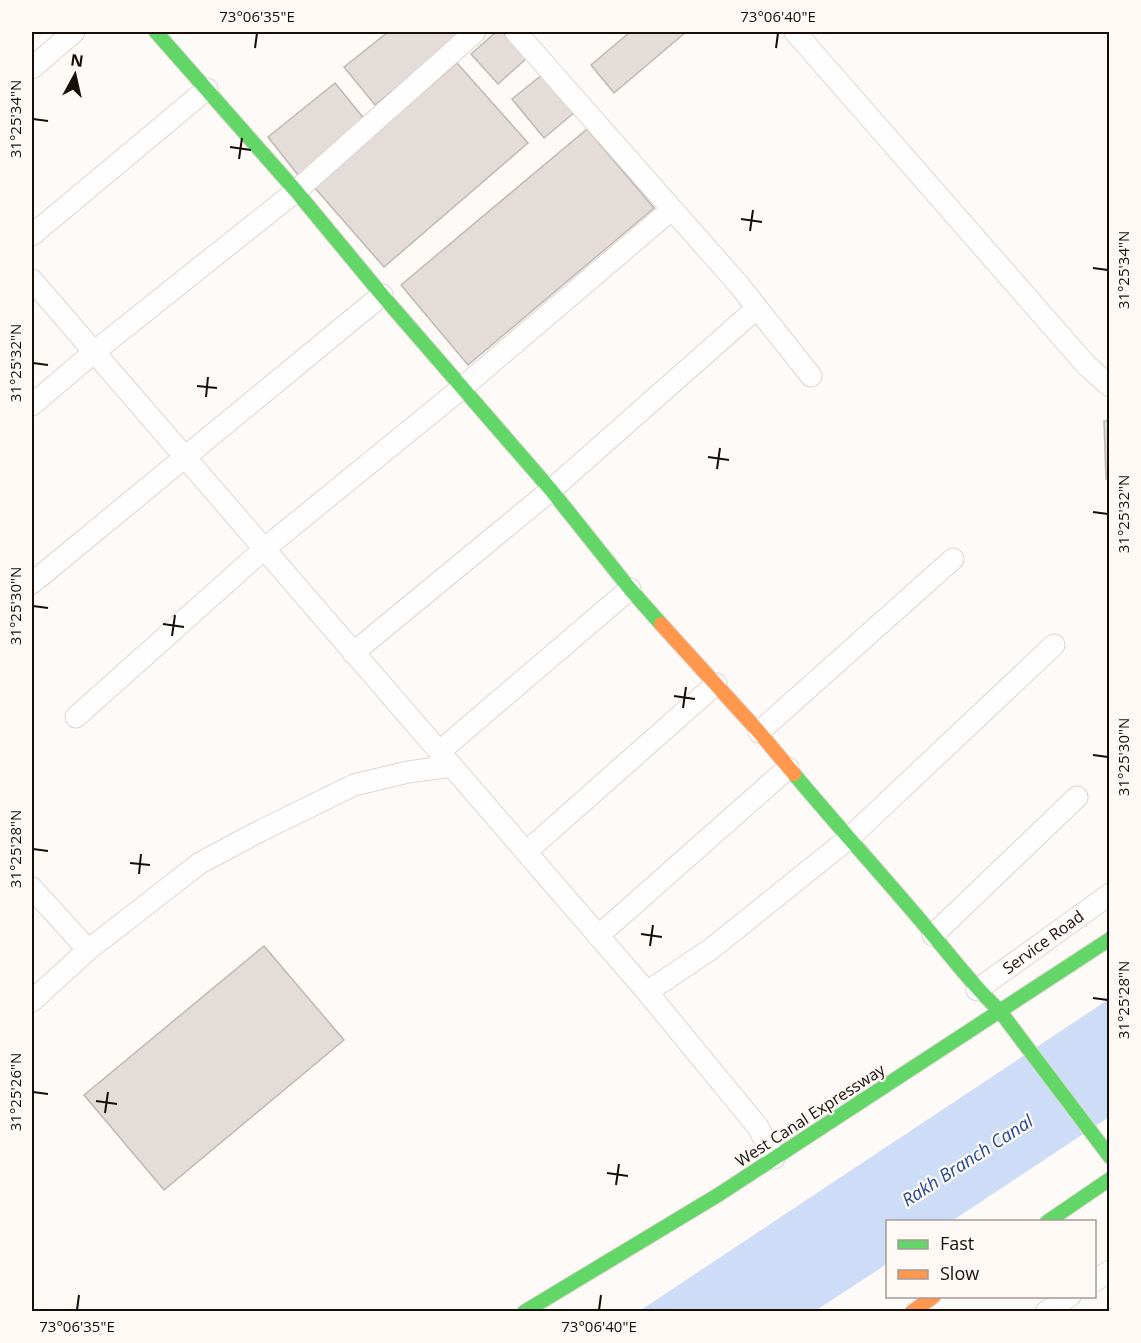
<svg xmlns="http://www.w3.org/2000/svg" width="1141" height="1343" font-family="'Open Sans',sans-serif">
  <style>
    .water { fill: #ceddf7 }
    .building { fill: #e3dcd8; stroke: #bfb9b4; stroke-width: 1.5 }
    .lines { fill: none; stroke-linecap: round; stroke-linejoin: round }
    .street-casing { stroke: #ddd6d1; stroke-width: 23 }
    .fast-casing { stroke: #ddd6d1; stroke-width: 16 }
    .slow-casing { stroke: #ddd6d1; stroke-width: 16 }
    .street { stroke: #fffefe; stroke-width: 21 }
    .fast { stroke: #63d668; stroke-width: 14 }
    .slow { stroke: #ff974d; stroke-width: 14 }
    .ticks { fill: none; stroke: #180e09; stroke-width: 2 }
    .labels { text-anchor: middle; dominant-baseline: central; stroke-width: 4.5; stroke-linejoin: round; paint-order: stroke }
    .street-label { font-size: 16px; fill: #180e09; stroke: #fff9f5 }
    .water-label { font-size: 18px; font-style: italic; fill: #234b95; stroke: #fff9f5 }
    .neatline { fill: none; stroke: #180e09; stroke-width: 2 }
    .ticks-label { font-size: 15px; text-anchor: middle; fill: #180e09 }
  </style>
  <rect width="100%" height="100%" fill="#fdfaf7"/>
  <path class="water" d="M1109,999v118l-157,104 -64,1 -1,42 -72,47 -177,1z"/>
  <path class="building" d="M388,32h67l4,5 -84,68 -31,-38z
    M496,32h7l24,26 -29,26 -27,-30z
    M630,32h56l-72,61 -23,-28z
    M457,63l71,80 -144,124 -70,-80z
    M543,74l32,38 -31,26 -32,-39z
    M335,83l31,38 -68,54 -30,-38z
    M587,129l67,79 -186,157 -67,-80z
    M1104,421h6v58h-4z
    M264,946l80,94 -180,150 -80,-95z"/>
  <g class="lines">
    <g class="street-casing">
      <path id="street" d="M516,32l223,253 72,91
        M795,32l292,334 23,20
        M32,68l42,-36
        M32,235l175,-146
        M32,280l615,712 111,135 16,31
        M32,405l62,-53 202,-161 179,-159
        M32,583l350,-288
        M353,653l198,-163 206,-182
        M76,717l188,-168 199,-162 208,-177
        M759,732l194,-173
        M439,752l191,-163
        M526,852l190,-168
        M32,888l56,62 112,-87 60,-32 94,-46 54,-13 44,-6
        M933,935l144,-138
        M598,936l190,-168
        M977,990l133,-96
        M647,992l64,-43 137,-110 206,-194
        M32,1001l56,-51
        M1094,1281l16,-10
        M1046,1312l24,-16"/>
    </g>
    <g class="fast-casing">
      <path id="fast" d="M156,32l140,159 86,104 169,195 79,99 31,35
        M794,774c45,54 93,106 138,160 22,26 42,53 67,76l111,147
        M1047,1222l63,-43
        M524,1312l194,-117 392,-256"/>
    </g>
    <g class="slow-casing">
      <path id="slow" d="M661,624l98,108 35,42
        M912,1312l22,-16"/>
    </g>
    <use href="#street" class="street"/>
    <use href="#fast" class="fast"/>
    <use href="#slow" class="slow"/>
  </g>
  <path class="ticks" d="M255,48l2,-15M776,48l2,-15M33,119l15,2M230,147l21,3M239,159l3,-21M741,219l21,3M750,231l3,-21M1093,268l15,2M33,363l15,2M197,386l20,2M206,397l2,-20M708,457l21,3M717,469l3,-21M1093,512l15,2M33,606l15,2M163,624l21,3M172,636l3,-21M674,696l21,3M683,708l3,-21M1093,755l15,2M33,849l15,2M130,863l20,2M139,874l2,-20M641,934l21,3M650,946l3,-21M1093,998l15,2M33,1092l15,2M96,1101l21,3M105,1113l3,-21M607,1173l21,3M616,1185l3,-21M77,1310l2,-15M599,1310l2,-15"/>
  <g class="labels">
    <g class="street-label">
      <text transform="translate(1043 942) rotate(-36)">Service Road</text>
      <text transform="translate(810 1115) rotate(-33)">West Canal Expressway</text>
    </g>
    <g class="water-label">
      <text transform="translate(967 1160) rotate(-33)">Rakh Branch Canal</text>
    </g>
  </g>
  <rect width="1141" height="1343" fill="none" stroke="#fff9f5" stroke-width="66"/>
  <rect x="886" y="1220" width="210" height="78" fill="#fff9f5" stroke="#a39b97" stroke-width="1.5"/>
  <rect x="898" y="1240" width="30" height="9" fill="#63d668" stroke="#a39b97" stroke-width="1.5"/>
  <text x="940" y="1250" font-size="18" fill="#180e09">Fast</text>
  <rect x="898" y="1270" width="30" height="9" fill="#ff974d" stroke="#a39b97" stroke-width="1.5"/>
  <text x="940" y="1280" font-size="18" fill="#180e09">Slow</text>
  <g transform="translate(75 75) rotate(8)" stroke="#fff9f5" stroke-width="4.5" paint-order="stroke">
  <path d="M0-4.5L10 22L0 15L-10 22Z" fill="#180e09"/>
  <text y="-9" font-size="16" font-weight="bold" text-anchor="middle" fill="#180e09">N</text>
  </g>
  <rect x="33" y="33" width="1075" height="1277" class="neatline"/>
  <g class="ticks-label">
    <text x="257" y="22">73°06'35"E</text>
    <text x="778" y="22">73°06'40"E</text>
    <text transform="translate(16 119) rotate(-90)" y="5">31°25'34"N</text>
    <text transform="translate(1124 270) rotate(-90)" y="5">31°25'34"N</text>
    <text transform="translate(16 363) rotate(-90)" y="5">31°25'32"N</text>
    <text transform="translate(1124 514) rotate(-90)" y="5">31°25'32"N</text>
    <text transform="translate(16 606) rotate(-90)" y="5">31°25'30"N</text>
    <text transform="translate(1124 757) rotate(-90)" y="5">31°25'30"N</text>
    <text transform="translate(16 849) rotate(-90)" y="5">31°25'28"N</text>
    <text transform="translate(1124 1000) rotate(-90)" y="5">31°25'28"N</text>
    <text transform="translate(16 1092) rotate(-90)" y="5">31°25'26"N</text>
    <text x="77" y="1332">73°06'35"E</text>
    <text x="599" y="1332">73°06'40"E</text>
  </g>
</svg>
